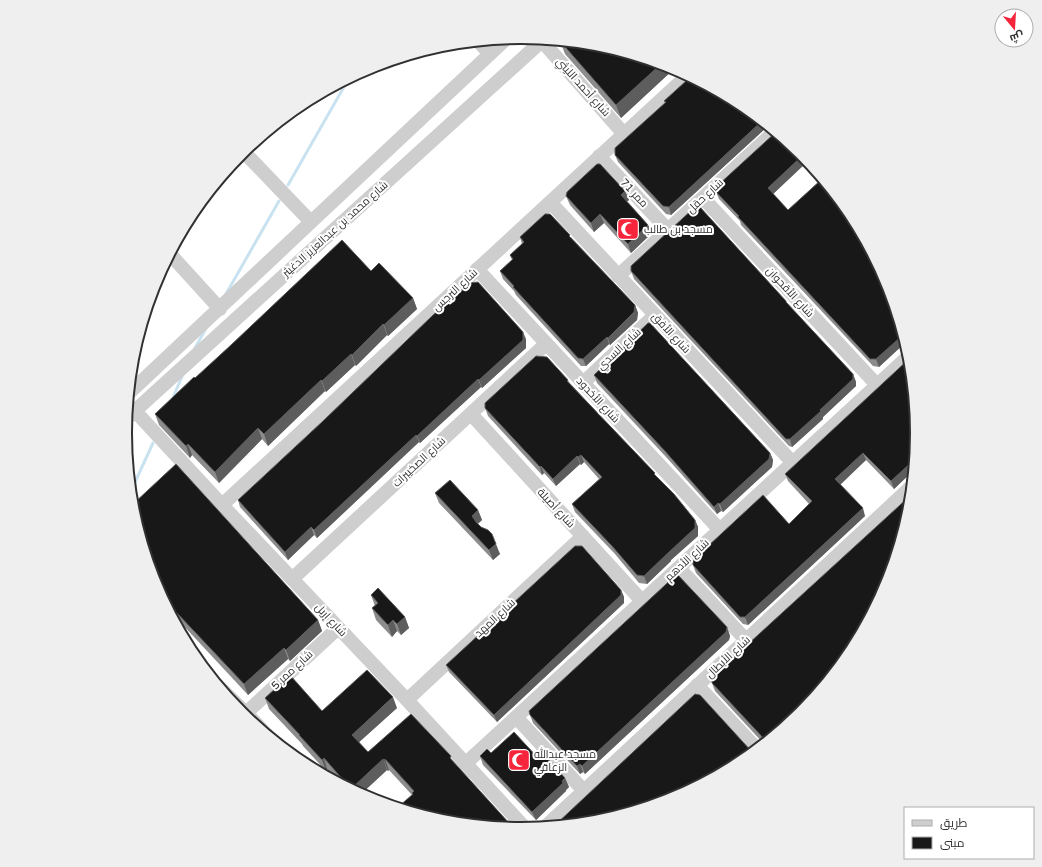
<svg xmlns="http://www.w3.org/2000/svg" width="1042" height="867" font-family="'Varela Round',Cairo,sans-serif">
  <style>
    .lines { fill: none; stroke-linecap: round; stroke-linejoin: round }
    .stream { stroke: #c9e2f0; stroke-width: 3 }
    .minor { stroke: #cecece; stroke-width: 14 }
    .wall { fill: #8c8c8c }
    .shaded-wall { fill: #5d5d5d }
    .building { fill: #181818; stroke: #5d5d5d }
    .labels { text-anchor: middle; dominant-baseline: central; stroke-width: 4; stroke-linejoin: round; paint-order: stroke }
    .street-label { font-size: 11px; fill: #313131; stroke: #fff }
    .poi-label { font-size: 11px; fill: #313131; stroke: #fff; text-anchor: start }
    .rim { fill: none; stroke: #313131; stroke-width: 2 }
  </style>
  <rect width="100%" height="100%" fill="#fff"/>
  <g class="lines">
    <path class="stream" d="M288,185l61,-107
      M226,294l53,-93
      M195,348l10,-18
      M172,400l11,-26
      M130,493l23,-50"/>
    <path class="minor" d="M478,41l12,13
      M542,41l82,93
      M243,151l68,71
      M599,156l69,74
      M703,198l174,187
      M550,202l243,261
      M170,254l50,55
      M477,269l243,261
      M618,276l157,-145
      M583,383l72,-68
      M128,394l183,-172 196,-184
      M135,411l87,94 185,195 119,129
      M471,414l171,187
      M126,419l418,-380
      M222,505l466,-430
      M679,568l67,72
      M292,579l254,-235
      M217,685l29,28 22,23
      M697,685l61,65
      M407,700l176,-164
      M246,713l92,-85
      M516,717l68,74
      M465,764l445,-409
      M544,828l368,-342"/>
  </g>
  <path class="wall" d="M560,41l113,26 2,1 -54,50 -56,-64z
    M687,82l54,22 27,22 -97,89 -5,-1 -48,-52 -3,-7 50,-52 -1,-2z
    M802,153l6,8 -35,33 15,16 99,72 19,60 -27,25 -6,-1 -132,-141 -1,-4 -21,-22 -3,-7z
    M625,191l4,9 -2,1 21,24 4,8 -21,20 -27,-30 -10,9 -24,-27 -4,-9z
    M720,229l68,75 65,70 3,8v4l-33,31v2l-31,28 -3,-1 -155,-167 -3,-8z
    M520,237h51l64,68 3,8 -1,7 -27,25 -1,-1 -23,22h-5l-65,-71 -2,-4 -11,-12 -3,-8 12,-11 -2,-5 12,-11z
    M371,271l42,27 4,11 -29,27 -1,-1 -31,31 -1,-1 -29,27 -1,-1 -57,55 -6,-7 -43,44 -27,-28 -2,3 -31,-33 -4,-11z
    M526,339v9l-44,40 -1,-1 -61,56 -1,-1 -102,96 -3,-3 -26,25 -48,-53 -2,-7z
    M594,375l176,78 3,7 -1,7 -49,45 -2,-1 -4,3 -50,-56 -70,-75z
    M568,380l1,2 86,93 40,45 3,7v9l-27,24v1l-24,23 -8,-1 -24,-29 -40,-42 -3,-8 27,-25 -15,-17 -3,3 -1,-1 -24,22 -12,-13 -2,2 -54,-59 -3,-8z
    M918,434l-4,36 -20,19 -28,-29 -26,24 25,32 -117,109 -5,-1 -47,-51 -3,-8 96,-41 20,-20 -21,-23 -3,-7z
    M435,493l43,17 4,10 -4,4 22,30 -7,6 -54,-57z
    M155,585l163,35 4,11 -32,30 -2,-2 -40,36 -80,-86z
    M621,590l3,7v6l-127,119 -48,-50 -3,-7z
    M371,595l34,22 4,11 -8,7 -4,-4 -5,6 -16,-17 -4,-12 3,-2z
    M727,627l3,9 -1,4 -144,134 -2,-2 -3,2 -47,-51 -3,-8z
    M712,683l89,31 -37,30 -49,-53z
    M265,698l57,13 75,-3 -38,34 9,10 85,9 56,62 2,6 -68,-7 -31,-27 -23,-25 -1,1 -1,-1 -27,25 -18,-10 -15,-16 -1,2 -23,-25 -1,-2 -33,-35z
    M491,753l48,6 26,19 4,9 -3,3v1l-30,29 -53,-55 -3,-9z"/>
  <path class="shaded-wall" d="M661,64l14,4 -54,50 -5,-13z
    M762,121l6,5 -97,89 -2,-8z
    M803,155l5,6 -37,35 -3,-8z
    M625,191l4,9 -5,4 -3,-9z
    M600,214l4,9 -10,9 -3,-9z
    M648,225l4,8 -21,20 -3,-9z
    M413,298l4,11 -29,27 -4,-11z
    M635,305l3,8 -1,7 -27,25 -2,-7z
    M383,324l4,11 -31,31 -4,-11z
    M523,332l3,7v9l-44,40 -3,-8z
    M903,335l3,7 -27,25 -3,-8z
    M607,337l2,7 -23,22 -3,-7z
    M351,354l4,11 -29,27 -4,-11z
    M853,374l3,8v4l-33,31v2l-31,28 -2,-8 30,-29z
    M478,379l3,8 -61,56 -3,-7z
    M321,380l4,11 -57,55 -4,-12z
    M258,428l4,11 -43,44 -4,-11z
    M416,435l3,7 -102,96 -3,-8z
    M188,444l4,11 -2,3 -4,-12z
    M770,453l3,7 -1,7 -49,45 -3,-8z
    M863,453l3,7 -28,27 -3,-8z
    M581,455l3,7 -3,3 -3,-8z
    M577,456l3,8 -24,22 -3,-7z
    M915,459l-1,11 -20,19 -3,-8z
    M541,466l3,7 -2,2 -2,-8z
    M718,503l3,8 -4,3 -3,-7z
    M863,508l2,8 -117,109 -3,-8z
    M478,510l4,10 -7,6 -3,-10z
    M695,520l3,7v9l-27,24v1l-24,23 -3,-8 24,-23z
    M311,527l3,8 -26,25 -3,-8z
    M496,544l4,10 -7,6 -4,-10z
    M621,590l3,7v6l-127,119 -3,-7z
    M405,617l4,11 -8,7 -4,-11z
    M318,620l4,11 -32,30 -4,-11z
    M393,620l4,11 -5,6 -4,-12z
    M727,627l3,9 -1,4 -144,134 -3,-8z
    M284,648l4,11 -40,36 -4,-11z
    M393,697l4,11 -41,37 -4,-10z
    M324,758l3,11 -1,2 -4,-11z
    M383,759l4,11 -27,25 -8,-5 -1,-1z
    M385,759l4,11 -1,1 -4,-10z
    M580,764l3,8 -3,2 -3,-8z
    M565,778l4,9 -3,3v1l-30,29 -4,-8z"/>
  <path class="building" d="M560,41l39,4 62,19 -45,41z
    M692,77l49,27 21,17 -93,86 -6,-1 -48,-51v-7l51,-46 -2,-1 22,-20 1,1z
    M776,132l27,23 -35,33 20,22 34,-31 29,34 36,69 16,53 -27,24h-6l-132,-142 1,-1 -23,-24 1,-6z
    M597,164h3l25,27 -4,4 27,30 -20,19 -28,-30 -9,9 -25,-27 1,-4z
    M696,206l4,1 20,22 66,72v1l67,72v5l-33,31 1,1 -31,28h-4l-155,-168v-5z
    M545,214h5l20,21 -1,1 66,69 -1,7 -26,26 -1,-1 -24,22 -5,-1 -65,-71 1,-1 -14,-15 13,-12 -3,-4 14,-13 -4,-5z
    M342,240l29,31 8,-8 34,35 -29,27 -1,-1 -31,31 -1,-1 -29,27 -1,-1 -57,54 -6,-6 -43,44 -27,-28 -2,2 -31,-32 39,-37 1,1 36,-33z
    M478,282l45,50v8l-44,40 -1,-1 -61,57 -1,-1 -102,95 -3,-3 -26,25 -47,-52 85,-79 109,-105 37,-33z
    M648,323h2l120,130 -1,6 -49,45 -2,-1 -4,4 -50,-57 -70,-75z
    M536,356l11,1 21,23 -1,1 88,92 -1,1 20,20 21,26v8l-27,25 -24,23 -7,-1 -25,-29 -40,-42 30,-27 -21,-22 -3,2 -1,-1 -24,23 -12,-13 -1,1 -55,-59v-5z
    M910,358l8,76 -3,25 -24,22 -28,-28 -28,26 28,29 -118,109h-5l-47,-52v-5l70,-65 26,29 23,-23 -27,-27z
    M176,464l142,156 -32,30 -2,-2 -40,36 -85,-90 -4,-9 -23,-74v-6z
    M450,480l28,30 -6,6 4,6 5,5 7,3 4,4 4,10 -7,6 -54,-57z
    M911,495l-1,16 -23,74 -36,69 -50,60 -34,28 -55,-59v-6z
    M575,546h7l39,44v5l-127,120 -48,-50z
    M677,574l50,53 -1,5 -144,134 -2,-2 -3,2 -47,-51 -1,-4z
    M378,588l27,29 -8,7 -4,-4 -5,5 -16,-17 6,-5 -7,-8z
    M367,670l26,27 -41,38 16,17 43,-38 40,42 -1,2 59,65 1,6 -67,-7 -46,-14 16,-14 -1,-1 2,-2 -29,-32 -1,2 -1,-2 -32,30 -27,-31 -2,2 -23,-25h1l-35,-37 25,-23 32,36z
    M695,694l5,1 53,58 -12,10 -68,37 -75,22 -45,5z
    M514,732l25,27 4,-5 22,24 -3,3 1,2 -31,29 -52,-56 7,-7 4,4z"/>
  <defs>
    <g id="mosque-square" transform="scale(1.15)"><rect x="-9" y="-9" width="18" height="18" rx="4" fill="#f6253b" stroke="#fff"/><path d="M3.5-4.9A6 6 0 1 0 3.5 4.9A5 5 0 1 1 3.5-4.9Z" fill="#fff"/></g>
  </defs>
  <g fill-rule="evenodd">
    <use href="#mosque-square" x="628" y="229"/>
    <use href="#mosque-square" x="519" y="760"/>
  </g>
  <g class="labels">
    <g class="street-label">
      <text transform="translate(583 87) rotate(48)">شارع أحمد الليثي</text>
      <text transform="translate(634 193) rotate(47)">ممر 71</text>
      <text transform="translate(705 196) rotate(-43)">شارع حقل</text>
      <text transform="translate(335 229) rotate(-42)">شارع محمد بن عبدالعزيز الدغيثر</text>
      <text transform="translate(455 290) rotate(-43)">شارع النرجس</text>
      <text transform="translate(790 292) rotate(47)">شارع الأقحوان</text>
      <text transform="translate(671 333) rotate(47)">شارع الأفق</text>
      <text transform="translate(619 349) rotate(-43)">شارع السدي</text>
      <text transform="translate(598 400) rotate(47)">شارع الأخدود</text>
      <text transform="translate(419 462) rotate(-43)">شارع الصخيبرات</text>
      <text transform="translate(556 508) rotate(47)">شارع أصيلة</text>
      <text transform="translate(687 560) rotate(-43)">شارع الأدهم</text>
      <text transform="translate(495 618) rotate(-43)">شارع المهد</text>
      <text transform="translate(331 620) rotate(47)">شارع إربل</text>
      <text transform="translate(728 657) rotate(-43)">شارع الأبطال</text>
      <text transform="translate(292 670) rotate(-43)">شارع ممر 5</text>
    </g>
    <g class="poi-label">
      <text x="644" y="229">مسجد بن طالب</text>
      <text x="534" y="754">مسجد عبدالله<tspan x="534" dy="13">الزعاقي</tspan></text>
    </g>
  </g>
  <path d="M0 0H1042V867H0ZM132 433a389 389 0 1 1 778 0a389 389 0 1 1-778 0Z" fill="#efefef" fill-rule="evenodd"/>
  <path class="rim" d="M132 433a389 389 0 1 1 778 0a389 389 0 1 1-778 0Z"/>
  <rect x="904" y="807" width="130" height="52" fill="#ffffff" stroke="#adadad"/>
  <rect x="912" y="820" width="20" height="6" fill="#cecece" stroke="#adadad"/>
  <text x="940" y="827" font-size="12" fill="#313131">طريق</text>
  <rect x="912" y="837" width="20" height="12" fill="#181818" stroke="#adadad"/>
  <text x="940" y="847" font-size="12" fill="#313131">مبنى</text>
  <g transform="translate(1014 28) rotate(162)"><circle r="19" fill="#ffffff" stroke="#adadad"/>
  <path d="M0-3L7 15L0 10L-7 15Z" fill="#f6253b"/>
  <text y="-6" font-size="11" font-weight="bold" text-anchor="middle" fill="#313131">ش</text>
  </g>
</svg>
